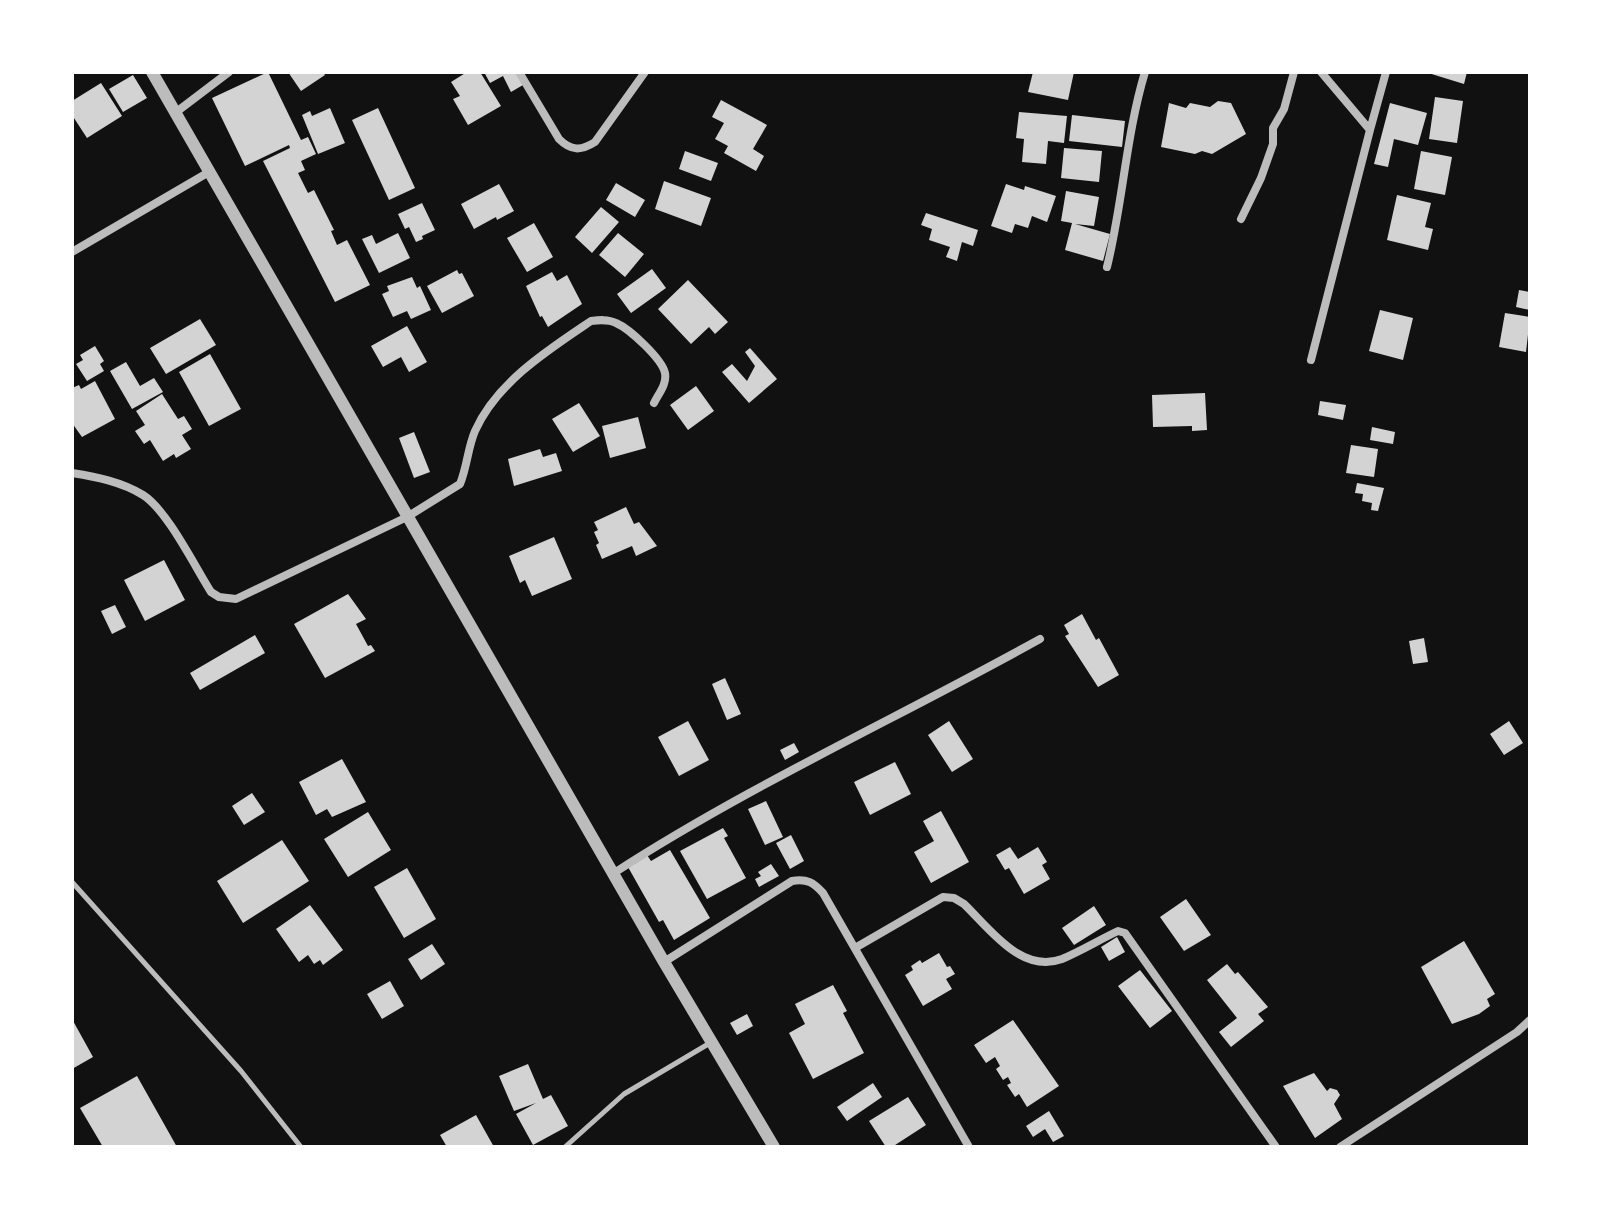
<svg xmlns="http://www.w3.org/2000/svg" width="1602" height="1219" font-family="Merriweather,serif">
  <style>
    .building { fill: #d3d3d3 }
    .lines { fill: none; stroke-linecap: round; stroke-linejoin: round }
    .service { stroke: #bcbcbc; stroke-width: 5 }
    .minor { stroke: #bcbcbc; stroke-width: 8 }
    .tertiary { stroke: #bcbcbc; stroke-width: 12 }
  </style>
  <rect width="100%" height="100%" fill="#111"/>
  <path class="building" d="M268,72l33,68 7,-3 8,17 -15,7 4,9 -7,3 10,20 6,-3 20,40 -3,1 6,14 10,-5 23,45 -35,17 -72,-141 27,-13 -1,-3 -44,21 -33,-68z
    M288,72h35l2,3 -24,16z
    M467,72h13l21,34 -33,19 -15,-26 7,-3 -9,-14z
    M484,72h32l7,13 -12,7 -8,-16 -13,7z
    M1033,72h41l-6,28 -40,-8z
    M1425,72h42l-3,12z
    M133,75l14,23 -24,14 -14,-23z
    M101,83l21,33 -35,22 -15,-23v-14z
    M1435,97l28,4 -6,42 -28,-4z
    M721,100l46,25 -14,24 11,7 -8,15 -32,-18 4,-7 -13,-7 9,-16 -12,-6z
    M1218,101l13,2 15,31 -34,20 -10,-3 -7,3 -34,-7 8,-44 17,5 4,-5 20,4z
    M1390,103l37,10 -9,32 -24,-6 -6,28 -14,-3z
    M330,108l15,35 -27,11 -16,-39 8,-4 2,5z
    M378,108l37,80 -26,12 -37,-80z
    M1019,112l48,4 -3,27 -16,-2 -2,23 -24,-2 2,-23 -8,-1z
    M1072,115l53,6 -3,26 -53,-6z
    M1064,148l38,3 -3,31 -38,-4z
    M685,151l33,12 -7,18 -32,-12z
    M1421,151l31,6 -7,38 -31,-6z
    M664,181l47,17 -10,28 -46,-17z
    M616,183l29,17 -10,17 -29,-17z
    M499,184l15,27 -17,9 -1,-3 -22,12 -13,-25z
    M1006,184l18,6 1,-4 31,10 -9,26 -15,-6 -4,12 -13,-4 -3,9 -21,-7z
    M1066,191l33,6 -5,29 -19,-2 35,10 -7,27 -38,-11 7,-27 -11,-2z
    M1397,195l34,8 -6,24 8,2 -5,21 -41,-10z
    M422,203l13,27 -13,6 1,3 -7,3 -7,-15 -4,2 -7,-15z
    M601,207l18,15 -27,31 -17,-16z
    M926,213l52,17 -5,16 -11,-4 -5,19 -11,-4 4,-10 -21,-7 3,-11 -11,-4z
    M534,223l19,34 -26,15 -20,-34z
    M398,233l12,25 -31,15 -17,-34 10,-4 4,9z
    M618,233l26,21 -19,23 -26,-22z
    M652,269l14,19 -35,25 -14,-19z
    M457,270l2,4 3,-1 12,23 -32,17 -15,-27z
    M552,272l5,9 10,-6 15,29 -34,23 -6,-11 -2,1 -14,-31z
    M412,277l5,11 3,-2 11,24 -20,9 -4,-8 -14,6 -11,-23 7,-3 -2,-5z
    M688,280l40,42 -13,12 -6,-7 -18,17 -33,-35z
    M1519,290l11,2v18l-14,-3z
    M1380,310l33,8 -10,42 -34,-9z
    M1505,313l25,4 -4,35 -27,-5z
    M200,319l16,26 -50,29 -16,-26z
    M407,326l20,36 -18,10 -8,-15 -18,10 -12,-21z
    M95,346l9,15 -4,3 4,7 -17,10 -11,-17 7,-4 -3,-5z
    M750,348l27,31 -28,24 -27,-31 10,-8 15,17 8,-15 -10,-14z
    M210,354l31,55 -32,17 -30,-54z
    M126,362l14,24 14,-8 9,14 -31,17 -22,-38z
    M95,381l20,38 -33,18 -10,-14v-35l7,-3 2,4z
    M696,386l18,25 -26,19 -18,-25z
    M1205,393l2,37 -15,1v-5l-39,1 -1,-32z
    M162,394l16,25 6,-3 8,13 -10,6 9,14 -15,9 -2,-4 -11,7 -13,-21 -6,4 -9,-13 10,-6 -9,-14z
    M1320,401l26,4 -3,15 -25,-5z
    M579,403l21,33 -27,16 -21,-33z
    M638,417l8,31 -36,10 -8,-32z
    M1372,427l23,5 -2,12 -23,-4z
    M414,432l16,40 -16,6 -15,-40z
    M1351,445l27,4 -4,28 -28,-4z
    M540,449l3,8 13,-4 6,18 -48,15 -6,-27z
    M1357,483l27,5 -6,23 -7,-1 1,-7 -10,-2 1,-7 -8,-1z
    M626,507l8,17 5,-2 18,24 -21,10 -4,-10 -30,13 -6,-14 3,-2 -5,-11 4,-2 -4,-8z
    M554,537l18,42 -40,17 -7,-16 -5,3 -11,-27z
    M164,560l21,40 -40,21 -21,-41z
    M348,594l18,25 -10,5 12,22 3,-1 4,6 -50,27 -31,-54z
    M115,605l11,22 -14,7 -11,-23z
    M1082,614l14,26 3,-2 20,37 -21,12 -33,-51 4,-2 -5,-9z
    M255,635l10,18 -65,37 -10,-17z
    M1424,638l4,24 -15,2 -4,-23z
    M725,678l16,36 -14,6 -15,-36z
    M688,721l21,39 -30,16 -21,-39z
    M949,721l24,38 -21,13 -24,-37z
    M1509,721l14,22 -19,12 -14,-21z
    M794,743l5,9 -14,8 -5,-10z
    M342,759l24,43 -34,15 -5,-8 -11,6 -17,-33z
    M895,762l16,32 -41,21 -16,-33z
    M252,793l13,19 -21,13 -12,-19z
    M766,801l17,36 -18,8 -17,-36z
    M941,811l28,51 -38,21 -17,-31 20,-11 -11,-20z
    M368,812l23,38 -43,27 -24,-38z
    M723,828l5,8 -4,2 22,40 -39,21 -27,-48z
    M791,835l13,26 -14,8 -14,-26z
    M282,840l27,41 -66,42 -26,-42z
    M1010,847l8,12 20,-12 9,15 -5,3 8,14 -26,15 -15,-26 -4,2 -9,-15z
    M670,850l40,68 -36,22 -11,-20 -4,2 -31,-55 19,-12 4,6z
    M771,864l8,12 -20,11 -4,-8 6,-3 -3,-4z
    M407,868l29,51 -32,19 -30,-51z
    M1186,899l25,36 -27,16 -24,-34z
    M310,905l33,45 -20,15 -3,-5 -6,4 -6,-9 -9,7 -23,-33z
    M1094,906l12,19 -32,20 -12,-17z
    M1117,937l8,15 -16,9 -8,-14z
    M1464,941l31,53 -8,5 3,7 -11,8 -27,10 -31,-57z
    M432,944l13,20 -24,16 -13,-21z
    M939,953l8,14 3,-1 5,8 -9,5 6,10 -29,17 -18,-31 8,-5 -2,-4 9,-6 2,3z
    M1227,964l8,10 3,-2 30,35 -10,7 6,7 -33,26 -12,-15 18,-14 -30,-38z
    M1140,970l32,41 -22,17 -32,-42z
    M390,981l14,25 -22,13 -15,-25z
    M833,985l14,26 -4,2 21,40 -51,26 -24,-46 16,-9 -10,-20z
    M747,1014l6,12 -16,9 -7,-12z
    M72,1019l21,38 -21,12z
    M1013,1020l46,66 -32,21 -8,-13 -4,3 -8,-12 4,-2 -3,-6 -5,3 -7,-11 4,-3 -5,-9 -9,6 -12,-18z
    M528,1064l15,35 8,-4 17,31 -35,19 -17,-31 20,-11 -22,8 -15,-35z
    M1314,1073l13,18 3,-3 7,2 3,5 -6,9 8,15 -27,19 -32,-52z
    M137,1076l40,71h-74l-23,-39z
    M873,1083l9,14 -35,24 -10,-14z
    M908,1097l18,28 -34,22h-6l-17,-26z
    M1049,1111l15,25 -11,6 -8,-13 -12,8 -7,-11z
    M476,1115l18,32h-47l-7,-12z"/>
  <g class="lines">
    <path class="service" d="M72,882l169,189 60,76
      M565,1147l59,-53 86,-51"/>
    <path class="minor" d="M519,72l40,67c12,12 22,12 36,3l50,-70
      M1321,72l49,58 16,-58
      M175,113l54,-41
      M1241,219l20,-41 12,-34v-16l11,-19 10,-37
      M72,252l137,-80
      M1107,267c16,-65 19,-132 38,-195
      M1311,360l59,-230
      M72,473c25,4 50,9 71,22 24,15 52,72 68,97l8,5 17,2 171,-82 53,-33c7,-17 8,-37 15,-53 22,-49 73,-81 116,-110 8,-1 17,-2 25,2 14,6 46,36 49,50 2,11 -6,20 -11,30
      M614,873c136,-88 284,-155 426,-234
      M855,948l88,-51 11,1 10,6c26,25 57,70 98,55 19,-8 37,-19 56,-28l7,2 151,214
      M664,962l128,-81c15,-3 22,2 31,12l146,254
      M1340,1147l177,-115 13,-12"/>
    <path class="tertiary" d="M152,72l512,890 110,185"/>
  </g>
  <rect width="1602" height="1219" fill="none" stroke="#ffffff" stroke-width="148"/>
</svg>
